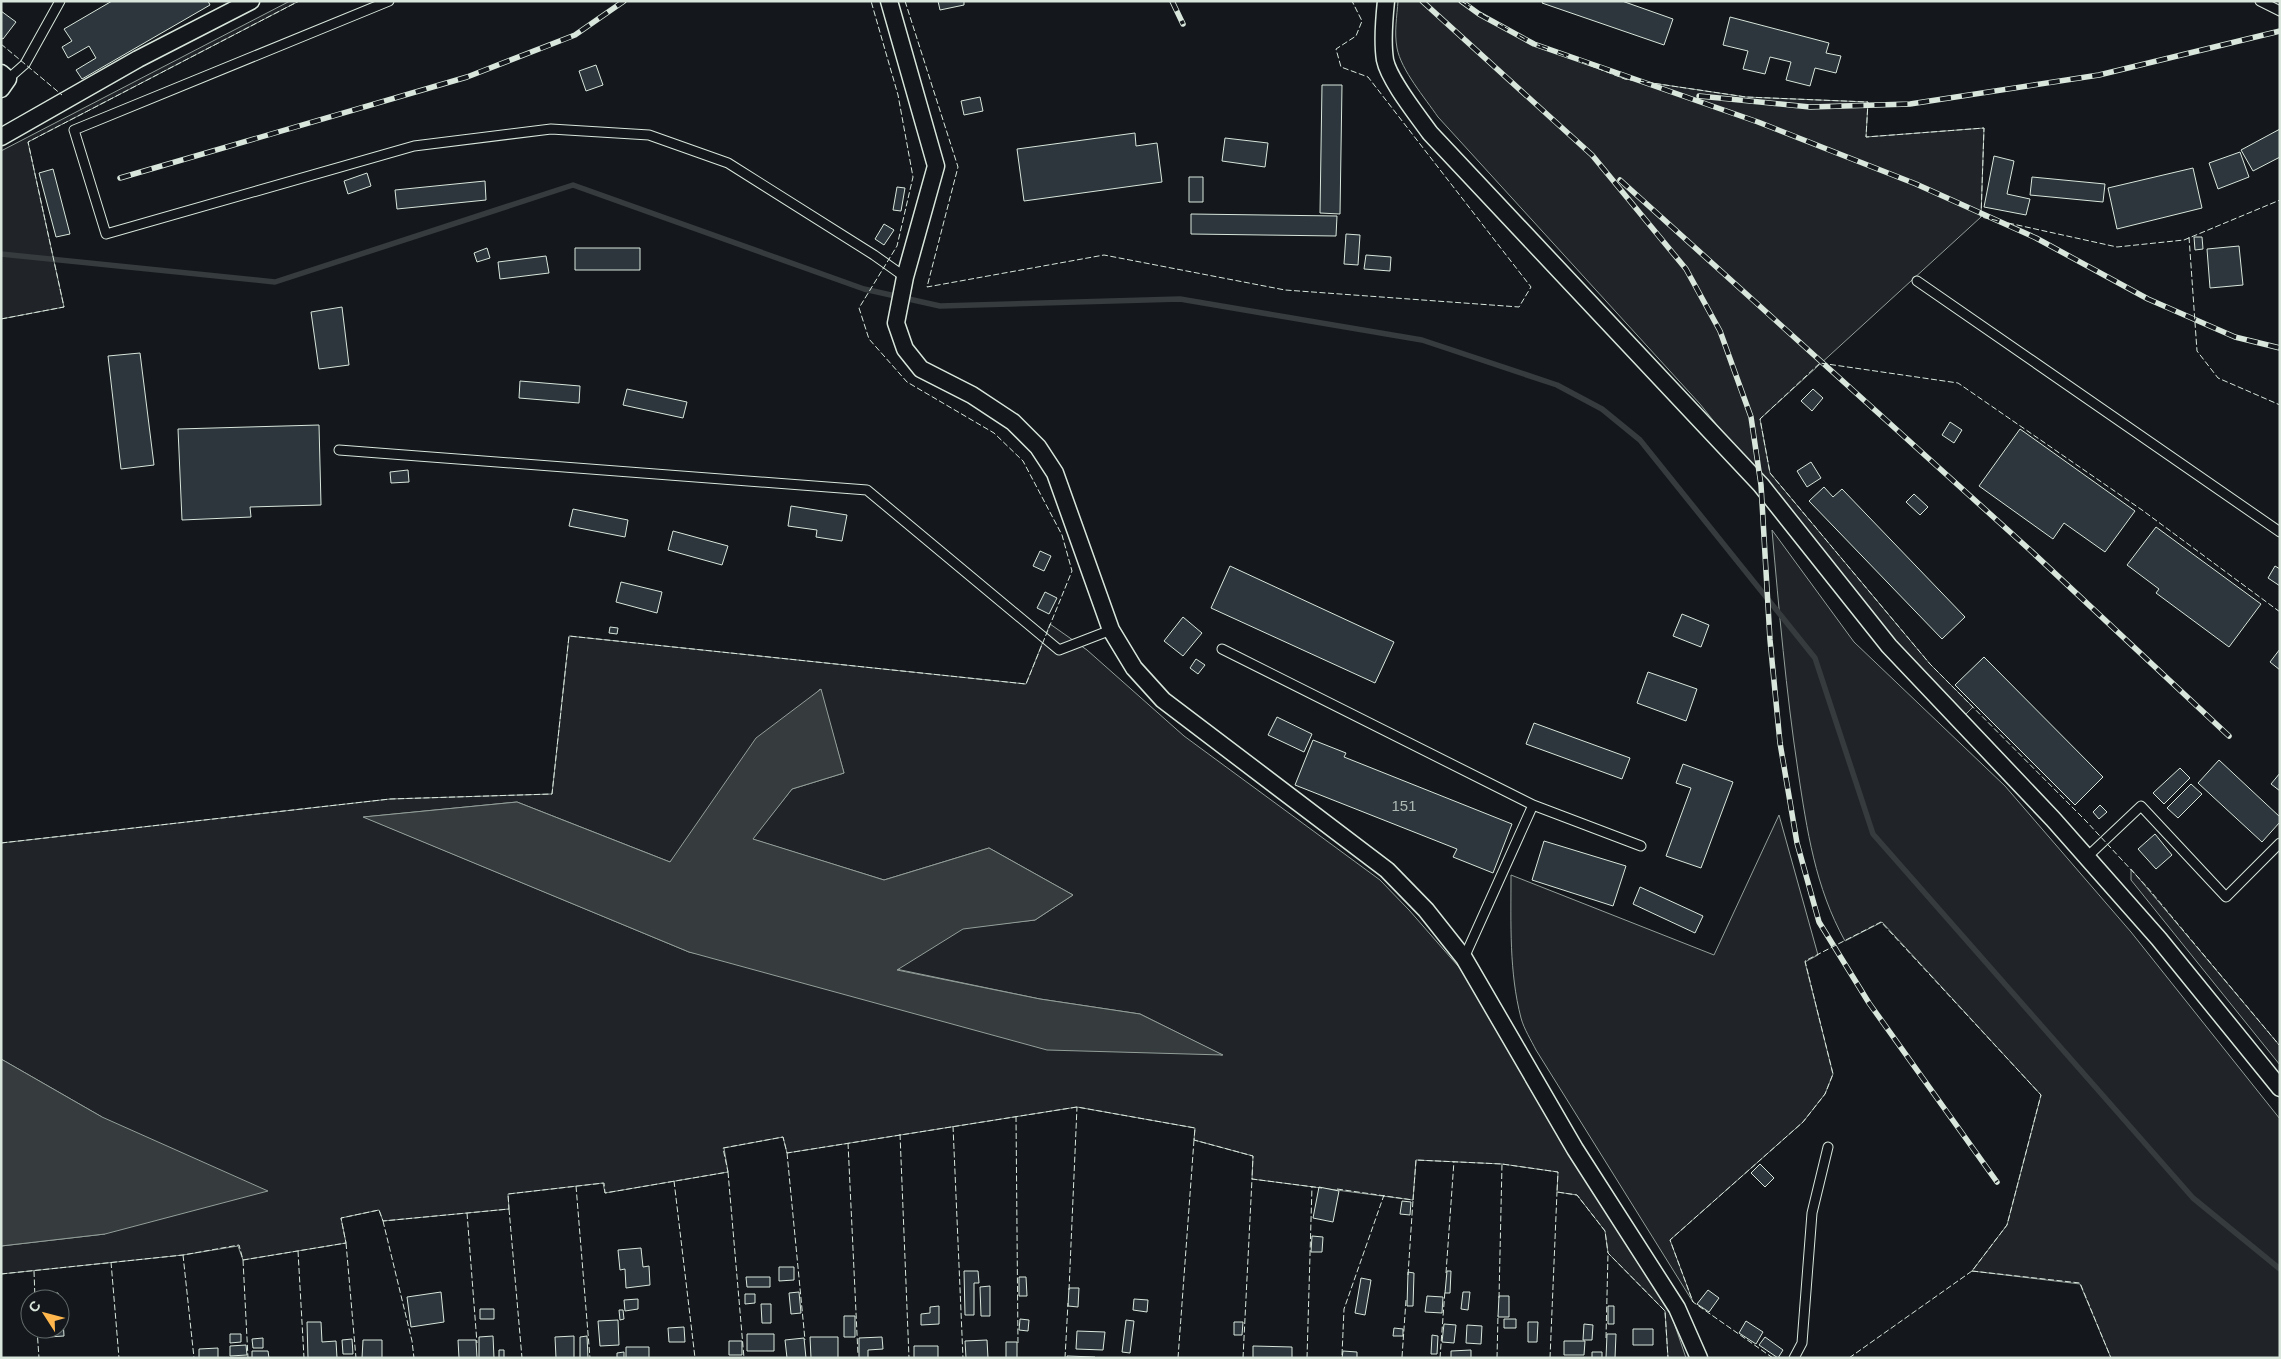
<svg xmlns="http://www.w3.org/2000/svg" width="2281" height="1359" font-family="Helvetica,sans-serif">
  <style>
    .green { fill: #202428; stroke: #939e99; fill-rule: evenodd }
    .water { fill: #363b3e; stroke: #939e99 }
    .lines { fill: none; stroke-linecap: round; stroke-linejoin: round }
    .stream { stroke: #363b3e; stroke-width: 5.5 }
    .building { fill: #2c363c; stroke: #d8e6dc }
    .service-casing { stroke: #d8e6dc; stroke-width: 11 }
    .minor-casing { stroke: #d8e6dc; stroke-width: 19 }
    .service { stroke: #14181c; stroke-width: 9 }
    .minor { stroke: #14181c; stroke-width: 16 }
    .rail-casing { stroke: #d8e6dc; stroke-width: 5.5 }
    .rail { stroke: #14181c; stroke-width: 4; stroke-dasharray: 11; stroke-linecap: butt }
    .fence { stroke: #d8e6dc; stroke-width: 1; stroke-dasharray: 6 2.5; stroke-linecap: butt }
    .labels { text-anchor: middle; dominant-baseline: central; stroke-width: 4; stroke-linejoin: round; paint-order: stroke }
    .number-label { font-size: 15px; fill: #adbab4 }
  </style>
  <rect width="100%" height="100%" fill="#14181c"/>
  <path class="green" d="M290,1h9l-271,141 36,165 -63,12v-168z
    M1398,1h63l69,41 95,37 121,18 122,5 -2,35 118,-9 -3,89 -221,202 10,54 160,191 43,43 -8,8 -75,-74 -190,-237 -262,-287c-13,-19 -37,-47 -41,-69 -3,-16 0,-32 1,-47z
    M1772,530l82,112 151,144 126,146 149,187v239h-169l-31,-74 -108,-13 35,-46 34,-130 -159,-173 -37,19c-30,-54 -38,-111 -47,-170 -12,-80 -19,-161 -26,-241z
    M1050,624l37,26 97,86 196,144 29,30 56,64 202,328 19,56h-18l-3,-47 -57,-58 -3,-22 -28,-36 -20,-3 1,-20 -56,-8 -86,-4 -3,40 -161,-21 1,-23 -59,-16 1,-12 -118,-21 -290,46 -4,-16 -59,11 4,24 -123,21 -2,-10 -95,11 1,15 -126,12 -4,-11 -38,8 5,25 -103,17 -5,-14 -55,9 -182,19v-28l104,-12 -3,-117 -101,-58v-216l389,-44 162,-5 17,-158 457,48zM820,689l24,84 -52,16 -40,50 132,41 105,-32 84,47 -38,25 -72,8 -67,41 144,30 100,15 82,41 -533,-103 -325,-135 153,-15 153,60z
    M1779,815l39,140 -13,7 28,112 -8,20 -22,28 -133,118 23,62 -157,-252c-5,-10 -12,-21 -15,-32 -12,-46 -10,-95 -10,-143l203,80z
    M2131,869l149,177v19l-149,-185z"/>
  <path class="water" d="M821,689l23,84 -52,16 -39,50 131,41 105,-32 84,47 -38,25 -72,9 -66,41 143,29 100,15 83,41 -176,-5 -358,-98 -326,-135 154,-15 153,60 86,-124z
    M1,1059l101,58 166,74 -163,43 -104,12z"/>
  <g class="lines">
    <path class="stream" d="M1,254l274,28 298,-97 291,104 76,17 240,-7 242,41 135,45 45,24 38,31 175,218 58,176 320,364 87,71"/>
  </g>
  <path class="building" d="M112,1h96l2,4 -128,74 -6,-9 20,-12 -7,-12 -21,12 -6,-11 10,-6 -8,-12z
    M938,1h26v4l-24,5z
    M1543,1h79l51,18 -9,26 -122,-42z
    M1,11l15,11 -13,17 -2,-1z
    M1730,17l99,26 -3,10 15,3 -5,17 -21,-5 -5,18 -24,-6 5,-18 -21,-5 -5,17 -22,-5 5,-18 -25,-6z
    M596,65l7,20 -17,6 -7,-20z
    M1322,85h20l-2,129 -20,-1z
    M980,97l3,14 -19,4 -3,-14z
    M2280,129v28l-27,14 -12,-21z
    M1135,133l1,13 21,-3 5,39 -138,19 -7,-52z
    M1225,138l43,5 -3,24 -43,-6z
    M2240,152l9,25 -31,12 -9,-26z
    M1994,156l20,5 -7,33 23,5 -4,16 -42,-8z
    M2193,168l9,40 -85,21 -9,-41z
    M53,169l17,65 -14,3 -17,-64z
    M367,173l4,13 -23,8 -4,-13z
    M1189,177h14v25h-14z
    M2032,177l73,7 -2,18 -73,-7z
    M485,181l1,19 -89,9 -2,-19z
    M897,187l8,1 -4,23 -8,-1z
    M1191,214l146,2 -1,20 -145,-2z
    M884,224l10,6 -10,15 -9,-6z
    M1346,234l14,1 -2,30 -14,-1z
    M2194,237h8l1,12 -8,1z
    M2239,246l4,39 -33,3 -3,-39z
    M487,248l3,10 -13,4 -3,-9z
    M575,248h65v22h-65z
    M1366,255l25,2 -1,14 -26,-2z
    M546,256l3,17 -49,6 -2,-17z
    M342,307l7,58 -30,4 -8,-57z
    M140,353l14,112 -33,4 -13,-113z
    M520,381l60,5 -1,17 -60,-5z
    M627,389l60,13 -4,16 -60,-13z
    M1813,389l10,9 -11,13 -11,-10z
    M1950,422l12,8 -8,13 -12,-8z
    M319,425l2,80 -71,2 1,10 -69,3 -4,-91z
    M2020,429l115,82 -30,41 -41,-29 -11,16 -74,-53z
    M1811,462l10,16 -14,9 -10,-16z
    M408,470l1,12 -18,1 -1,-11z
    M1824,487l9,10 9,-8 123,128 -23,22 -133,-138z
    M1914,494l14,13 -8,8 -14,-13z
    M791,506l56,9 -5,26 -26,-4 1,-7 -29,-4z
    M573,509l55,11 -3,17 -56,-11z
    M2156,527l105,77 -32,43 -73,-54 3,-4 -32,-24z
    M673,531l55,15 -6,19 -54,-15z
    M1040,551l11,5 -7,15 -11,-5z
    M1230,566l164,76 -19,41 -164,-75z
    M2275,566l5,3v17l-12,-8z
    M621,582l41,10 -5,21 -41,-11z
    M1045,592l12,6 -8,16 -12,-6z
    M1682,614l27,11 -8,22 -28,-11z
    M1183,617l19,16 -19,23 -19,-15z
    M610,627l8,1 -1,6 -8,-1z
    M2280,649v21l-10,-8z
    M1984,657l119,120 -28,28 -120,-120z
    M1196,659l9,6 -7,9 -8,-6z
    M1648,672l49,17 -11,32 -49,-18z
    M1277,717l35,17 -8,18 -36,-17z
    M1534,723l96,35 -8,21 -96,-35z
    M1313,740l33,13 -2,4 168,67 -19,49 -40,-16 4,-8 -162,-64z
    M2219,760l61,57v5l-18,20 -64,-59z
    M1683,764l50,18 -32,86 -35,-12 25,-68 -15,-5z
    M2180,768l10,10 -26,26 -11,-11z
    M2280,773v18l-9,-7z
    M2191,784l11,10 -24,24 -11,-10z
    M2100,805l7,7 -8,7 -6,-7z
    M2155,834l17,21 -16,14 -18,-20z
    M1544,841l82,25 -13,40 -81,-26z
    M1640,887l63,29 -8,17 -62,-29z
    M1760,1164l14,14 -9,9 -14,-14z
    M1319,1187l20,4 -6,31 -20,-4z
    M1402,1201l9,1 -1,13 -10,-1z
    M1312,1236l11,1 -1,15h-11z
    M641,1248l2,19 6,-1 1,19 -24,3 -1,-19 -5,1 -2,-20z
    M779,1267h15v13l-15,1z
    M964,1271h14l1,12h-5v32h-9z
    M1447,1271h4l-1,22h-5z
    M1408,1272l6,1 -1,33h-6z
    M746,1277h24v10h-23z
    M1019,1277h7l1,19h-8z
    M1361,1278l10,2 -6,35 -10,-2z
    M990,1286v30h-9l-1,-29z
    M1069,1288h10l-1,19 -10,-1z
    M1708,1290l11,8 -10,14 -12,-8z
    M441,1292l3,30 -33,5 -4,-30z
    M799,1292l2,21 -10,1 -2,-21z
    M1463,1292h7l-2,18 -7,-1z
    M58,1293v6h-17v-5z
    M745,1294h10v9l-10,1z
    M1427,1296l16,1 -1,16 -17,-1z
    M1499,1296h10v21h-11z
    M638,1299v10l-13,2 -1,-11z
    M1134,1299l14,1 -1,12 -14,-2z
    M761,1304h10v19h-9z
    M939,1306v18l-18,1v-11l9,-1v-6z
    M1608,1306h6v18h-6z
    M480,1309h14v10h-14z
    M619,1310h4l1,9 -4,1z
    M844,1316h11v21h-11z
    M1020,1319l9,1 -1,11 -9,-1z
    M1504,1319h12v9h-12z
    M60,1320h3l1,16 -16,1 -1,-8h13z
    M618,1320l1,25 -19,1 -2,-25z
    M1126,1320l8,1 -4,32 -8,-1z
    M1746,1321l17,11 -7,12 -17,-11z
    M307,1322h14l1,20 14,-1 1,17h-29z
    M1234,1322h9l-1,13h-8z
    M1528,1322h10l-1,20h-9z
    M1444,1324l12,1 -2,18 -12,-1z
    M1584,1324l9,1 -1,15h-9z
    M1467,1325l15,1 -1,18 -15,-1z
    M684,1327l1,15h-16l-1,-14z
    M1394,1328l9,1v7h-10z
    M1633,1329h20v16h-20z
    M1077,1331l28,1 -2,18 -27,-1z
    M230,1334h11v8l-11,1z
    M747,1334h27v17h-27z
    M1607,1334h9l-1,24h-9z
    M1432,1335l6,1 -1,18h-6z
    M493,1336l1,22h-15v-21z
    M574,1336v22h-18l-1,-21z
    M587,1336l1,22h-8v-21z
    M810,1337h28v21h-27z
    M882,1337l1,12 -15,1v8h-9v-20z
    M1765,1337l18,13 -5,8 -19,-13z
    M263,1338v10h-10l-1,-9z
    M804,1338l2,20h-19l-2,-18z
    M352,1339l1,15h-10l-1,-14z
    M363,1340h19v18h-20z
    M458,1340h18l1,18h-18z
    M987,1340l1,18h-22l-1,-17z
    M729,1341h13v14h-13z
    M1564,1341h21l-1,14h-20z
    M1006,1342h11v16h-11z
    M246,1345l1,10 -17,1v-10z
    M914,1346h24v12h-24z
    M1253,1346l39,1v11h-39z
    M626,1347h23v11h-23z
    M218,1348v10h-19v-9z
    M499,1350h5v8h-5z
    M1471,1350v8h-20v-7z
    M252,1351h16l1,7h-17z
    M1343,1351l14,1v6h-15z
    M624,1352v6h-7v-5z
    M1592,1352h10v6h-10z
    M1067,1356l28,1v1h-28z"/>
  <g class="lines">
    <g class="service-casing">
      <path id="service" d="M389,1l-315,129 32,104 308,-88 137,-17 98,6 79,28 146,92 31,22
        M2260,1l20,10
        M8,79l17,-15 35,-63
        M1917,281l363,251
        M339,450l528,40 192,160 52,-20
        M1222,649l311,156 -69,153
        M1533,805l108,41
        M2087,857l54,-51 85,91 54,-54
        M1794,1358l8,-15 10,-130 16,-66"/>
    </g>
    <g class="minor-casing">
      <path id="minor" d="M889,1l47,165 -31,111 -9,46 9,26 16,20 51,26 41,27 25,25 17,26 56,157 23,38 29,32 224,170 39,40 38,48 111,191 102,159 22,50
        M1386,1c-2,19 -4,40 -1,59 4,20 33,56 45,73l331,352 128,161 164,173 106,120 121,149
        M1,73l7,6 -7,10
        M1,137l137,-78 113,-58"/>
    </g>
    <use href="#service" class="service"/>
    <use href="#minor" class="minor"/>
    <g class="rail-casing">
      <path id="rail" d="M1172,1l11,23
        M1422,1l170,154 94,114 34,62 31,86 10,68 9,155 10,103 17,100 22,79 50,81 128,179
        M1461,1l18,13 55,30 224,78 158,62 120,54 112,61 87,38 45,11
        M1699,96l111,11 100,-3 189,-29 181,-44
        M120,178l347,-101 108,-42 49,-34
        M1620,180l410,370 199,186"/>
    </g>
    <use href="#rail" class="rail"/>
    <path class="fence" d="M905,1l53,166 -31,120 177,-32 181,35 234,17 12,-20 -163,-210 -27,-10 -5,-18 20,-13 6,-15 -10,-20
      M1461,1l69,41 95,37 121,18 122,5 -2,35 118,-9 -3,89 136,30 67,-7 96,-40
      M1,44l61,51
      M2189,237l8,114 21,27 62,27
      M1,319l63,-12 -36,-165 271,-141
      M2280,612l-138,-102 -184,-127 -138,-20 -60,56 10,54 160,191 156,157 61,66 133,159
      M1,843l389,-44 162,-5 17,-158 457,48 46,-113 -10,-36 -39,-74 -29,-28 -87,-51 -38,-43 -10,-31 38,-62 16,-69 -15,-82 -27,-94
      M1016,1116l2,229
      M953,1126l10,232
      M900,1134l9,224
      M848,1143l10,212
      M787,1153l18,187
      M728,1172l16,186
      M674,1181l21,177
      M576,1186l14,172
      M1337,1189l76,11 3,-40 86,4 56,8 -1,20 20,3 28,36 3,22 57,58 3,47
      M509,1209l13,149
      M467,1213l10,130
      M383,1221l29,120 2,17
      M346,1243l10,115
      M298,1251l6,107
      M183,1255l11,103
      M243,1260l5,98
      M111,1262l8,96
      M34,1271l1,28
      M1972,1271l108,12 31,75
      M1446,1273l8,-112
      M1,1274l182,-19 56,-10 4,15 103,-17 -5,-25 38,-8 4,11 126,-12 -1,-15 96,-11 1,10 123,-21 -5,-24 60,-11 4,16 290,-46 118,21 -1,12 59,16 -1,23 70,9
      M1408,1275l5,-75
      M1069,1290l8,-183
      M1499,1298l3,-134
      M37,1329l2,29
      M1606,1338l2,-85
      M1342,1355l2,-46 40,-114
      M1402,1357l4,-57
      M1065,1358l3,-55
      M1178,1358l16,-218
      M1243,1358l9,-179
      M1307,1358l5,-172
      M1440,1358l5,-68
      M1497,1358l1,-43
      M1550,1358l7,-166
      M1773,1358l-80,-56 -23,-62 133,-118 22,-28 8,-20 -28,-113 76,-39 160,173 -34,130 -35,46 -123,87"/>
  </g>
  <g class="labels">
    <g class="number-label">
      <text x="1404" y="805">151</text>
    </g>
  </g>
  <rect width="2281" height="1359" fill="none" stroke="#d8e6dc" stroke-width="5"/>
  <g transform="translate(45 1314) rotate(306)"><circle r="24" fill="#14181c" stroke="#626a69"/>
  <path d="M0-4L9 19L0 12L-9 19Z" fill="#ffb74d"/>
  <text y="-8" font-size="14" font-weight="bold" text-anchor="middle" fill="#d8e6dc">С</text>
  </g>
</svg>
